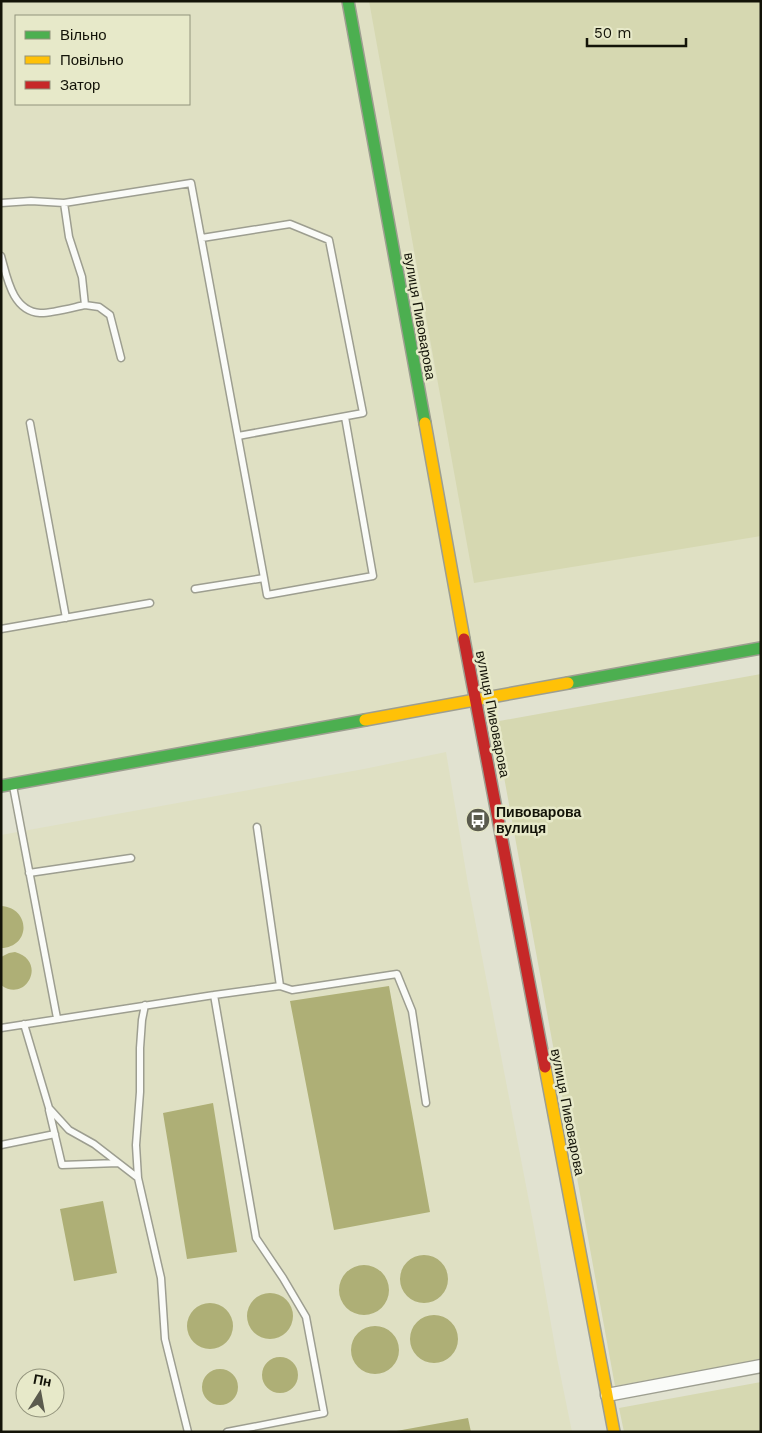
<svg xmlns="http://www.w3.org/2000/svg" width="762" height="1433" font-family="'Work Sans',sans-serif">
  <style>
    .built { fill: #dfe0c3; fill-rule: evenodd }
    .green { fill: #d6d8b1 }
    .water { fill: #aeaf76 }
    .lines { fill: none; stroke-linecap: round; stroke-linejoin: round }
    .lane-casing { stroke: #9d9e90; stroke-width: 9 }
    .street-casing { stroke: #9d9e90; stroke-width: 15 }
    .fast-casing { stroke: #9d9e90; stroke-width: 14 }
    .slow-casing { stroke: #9d9e90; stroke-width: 14 }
    .jam-casing { stroke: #9d9e90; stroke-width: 14 }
    .lane { stroke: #fafbf8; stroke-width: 6 }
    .street { stroke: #fafbf8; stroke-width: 12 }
    .fast { stroke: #4caf50; stroke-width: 11 }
    .slow { stroke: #ffc107; stroke-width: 11 }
    .jam { stroke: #c62828; stroke-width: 11 }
    .labels { text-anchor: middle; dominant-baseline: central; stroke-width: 5; stroke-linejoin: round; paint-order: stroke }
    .street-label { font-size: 14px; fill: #131308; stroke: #e7e9c9 }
    .poi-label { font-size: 14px; font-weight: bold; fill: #131308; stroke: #e7e9c9; text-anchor: start }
  </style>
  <rect width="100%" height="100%" fill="#e1e2d0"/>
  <path class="built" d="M1,1h760v641l-760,138zM16,16h173v88h-173z
    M446,752l22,132 65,338 24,136 15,74h-571v-597l363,-66zM25,1378h30v30h-30z"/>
  <path class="green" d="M369,1h392v535l-287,47z
    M761,674v686l-146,26 -121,-664z
    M761,1382v50h-137l-5,-24z"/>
  <path class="water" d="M1,906c30,2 30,41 0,42z
    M15,952c33,9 11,52 -14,33v-28l8,-4z
    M389,986l41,226 -96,18 -44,-229z
    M213,1103l24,149 -50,7 -24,-146z
    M103,1201l14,72 -43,8 -14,-72z
    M400 1279a24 24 0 1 1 48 0a24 24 0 1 1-48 0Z
    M339 1290a25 25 0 1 1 50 0a25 25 0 1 1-50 0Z
    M247 1316a23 23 0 1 1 46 0a23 23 0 1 1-46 0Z
    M187 1326a23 23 0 1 1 46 0a23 23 0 1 1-46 0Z
    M410 1339a24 24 0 1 1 48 0a24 24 0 1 1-48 0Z
    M351 1350a24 24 0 1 1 48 0a24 24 0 1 1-48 0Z
    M262 1375a18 18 0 1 1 36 0a18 18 0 1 1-36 0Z
    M202 1387a18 18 0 1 1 36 0a18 18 0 1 1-36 0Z
    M468,1418l3,14h-80z"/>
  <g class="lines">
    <g class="lane-casing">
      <path id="lane" d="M1,203l30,-2 33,2 127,-20 73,395 -69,11
        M64,203l5,34 13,40 3,28 14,2 11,8 11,43
        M202,238l88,-14 39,16 34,173 -125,23
        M1,256c6,21 11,55 39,57 8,1 35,-6 45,-8
        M30,423l36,195
        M264,578l3,17 106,-19 -28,-159
        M1,629l149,-26
        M13,786l44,232
        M29,873l102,-15
        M280,986l12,4 105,-16 15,37 14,92
        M24,1024l25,84 20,22 25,14 44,34 23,100 4,61 23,93
        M1,1028l213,-33
        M49,1110l13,55 56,-2
        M1,1145l54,-11
        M138,1178l-2,-33 4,-53v-44l2,-28 3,-15
        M227,1432l97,-19 -18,-96 -23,-39 -27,-40 -42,-243 66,-9 -23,-159"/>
    </g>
    <g class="street-casing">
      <path id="street" d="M607,1395l154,-29"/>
    </g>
    <g class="fast-casing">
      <path id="fast" d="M348,1l77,422
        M568,683l193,-35
        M1,786l364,-66"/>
    </g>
    <g class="slow-casing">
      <path id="slow" d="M425,423l39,216
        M365,720l203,-37
        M545,1067l69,365"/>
    </g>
    <g class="jam-casing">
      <path id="jam" d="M464,639l81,428"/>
    </g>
    <use href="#lane" class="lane"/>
    <use href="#street" class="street"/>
    <use href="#fast" class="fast"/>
    <use href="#slow" class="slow"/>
    <use href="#jam" class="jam"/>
  </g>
  <defs>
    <g id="bus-disc" transform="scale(1.25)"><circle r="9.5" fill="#5b5b4e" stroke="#e7e9c9"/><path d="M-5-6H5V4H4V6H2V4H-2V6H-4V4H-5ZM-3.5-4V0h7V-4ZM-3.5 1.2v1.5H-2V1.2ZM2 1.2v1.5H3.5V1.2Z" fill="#fff"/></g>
  </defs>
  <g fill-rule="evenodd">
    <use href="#bus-disc" x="478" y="820"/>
  </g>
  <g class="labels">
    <g class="street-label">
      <text transform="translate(420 316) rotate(80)">вулиця Пивоварова</text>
      <text transform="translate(493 714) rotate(79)">вулиця Пивоварова</text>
      <text transform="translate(568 1112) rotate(79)">вулиця Пивоварова</text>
    </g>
    <g class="poi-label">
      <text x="496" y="812">Пивоварова<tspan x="496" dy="16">вулиця</tspan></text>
    </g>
  </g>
  <rect width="762" height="1433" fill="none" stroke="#131308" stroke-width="5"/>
  <rect x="15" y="15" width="175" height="90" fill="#e7e9c9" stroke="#92937c"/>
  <rect x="25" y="31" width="25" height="8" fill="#4caf50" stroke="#92937c"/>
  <text x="60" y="40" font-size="15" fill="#131308">Вільно</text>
  <rect x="25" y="56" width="25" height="8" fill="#ffc107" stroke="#92937c"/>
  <text x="60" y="65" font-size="15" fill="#131308">Повільно</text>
  <rect x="25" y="81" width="25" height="8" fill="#c62828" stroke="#92937c"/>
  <text x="60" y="90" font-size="15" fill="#131308">Затор</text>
  <g transform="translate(40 1393) rotate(11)"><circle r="24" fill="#e7e9c9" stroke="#92937c"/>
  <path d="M0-4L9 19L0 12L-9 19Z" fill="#5b5b4e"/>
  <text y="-8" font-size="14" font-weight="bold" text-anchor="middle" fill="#131308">Пн</text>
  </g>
  <path d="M587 38v8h99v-8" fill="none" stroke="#131308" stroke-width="2.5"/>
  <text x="594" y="38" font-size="15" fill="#131308" stroke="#e7e9c9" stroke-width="4" paint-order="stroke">50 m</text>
</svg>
